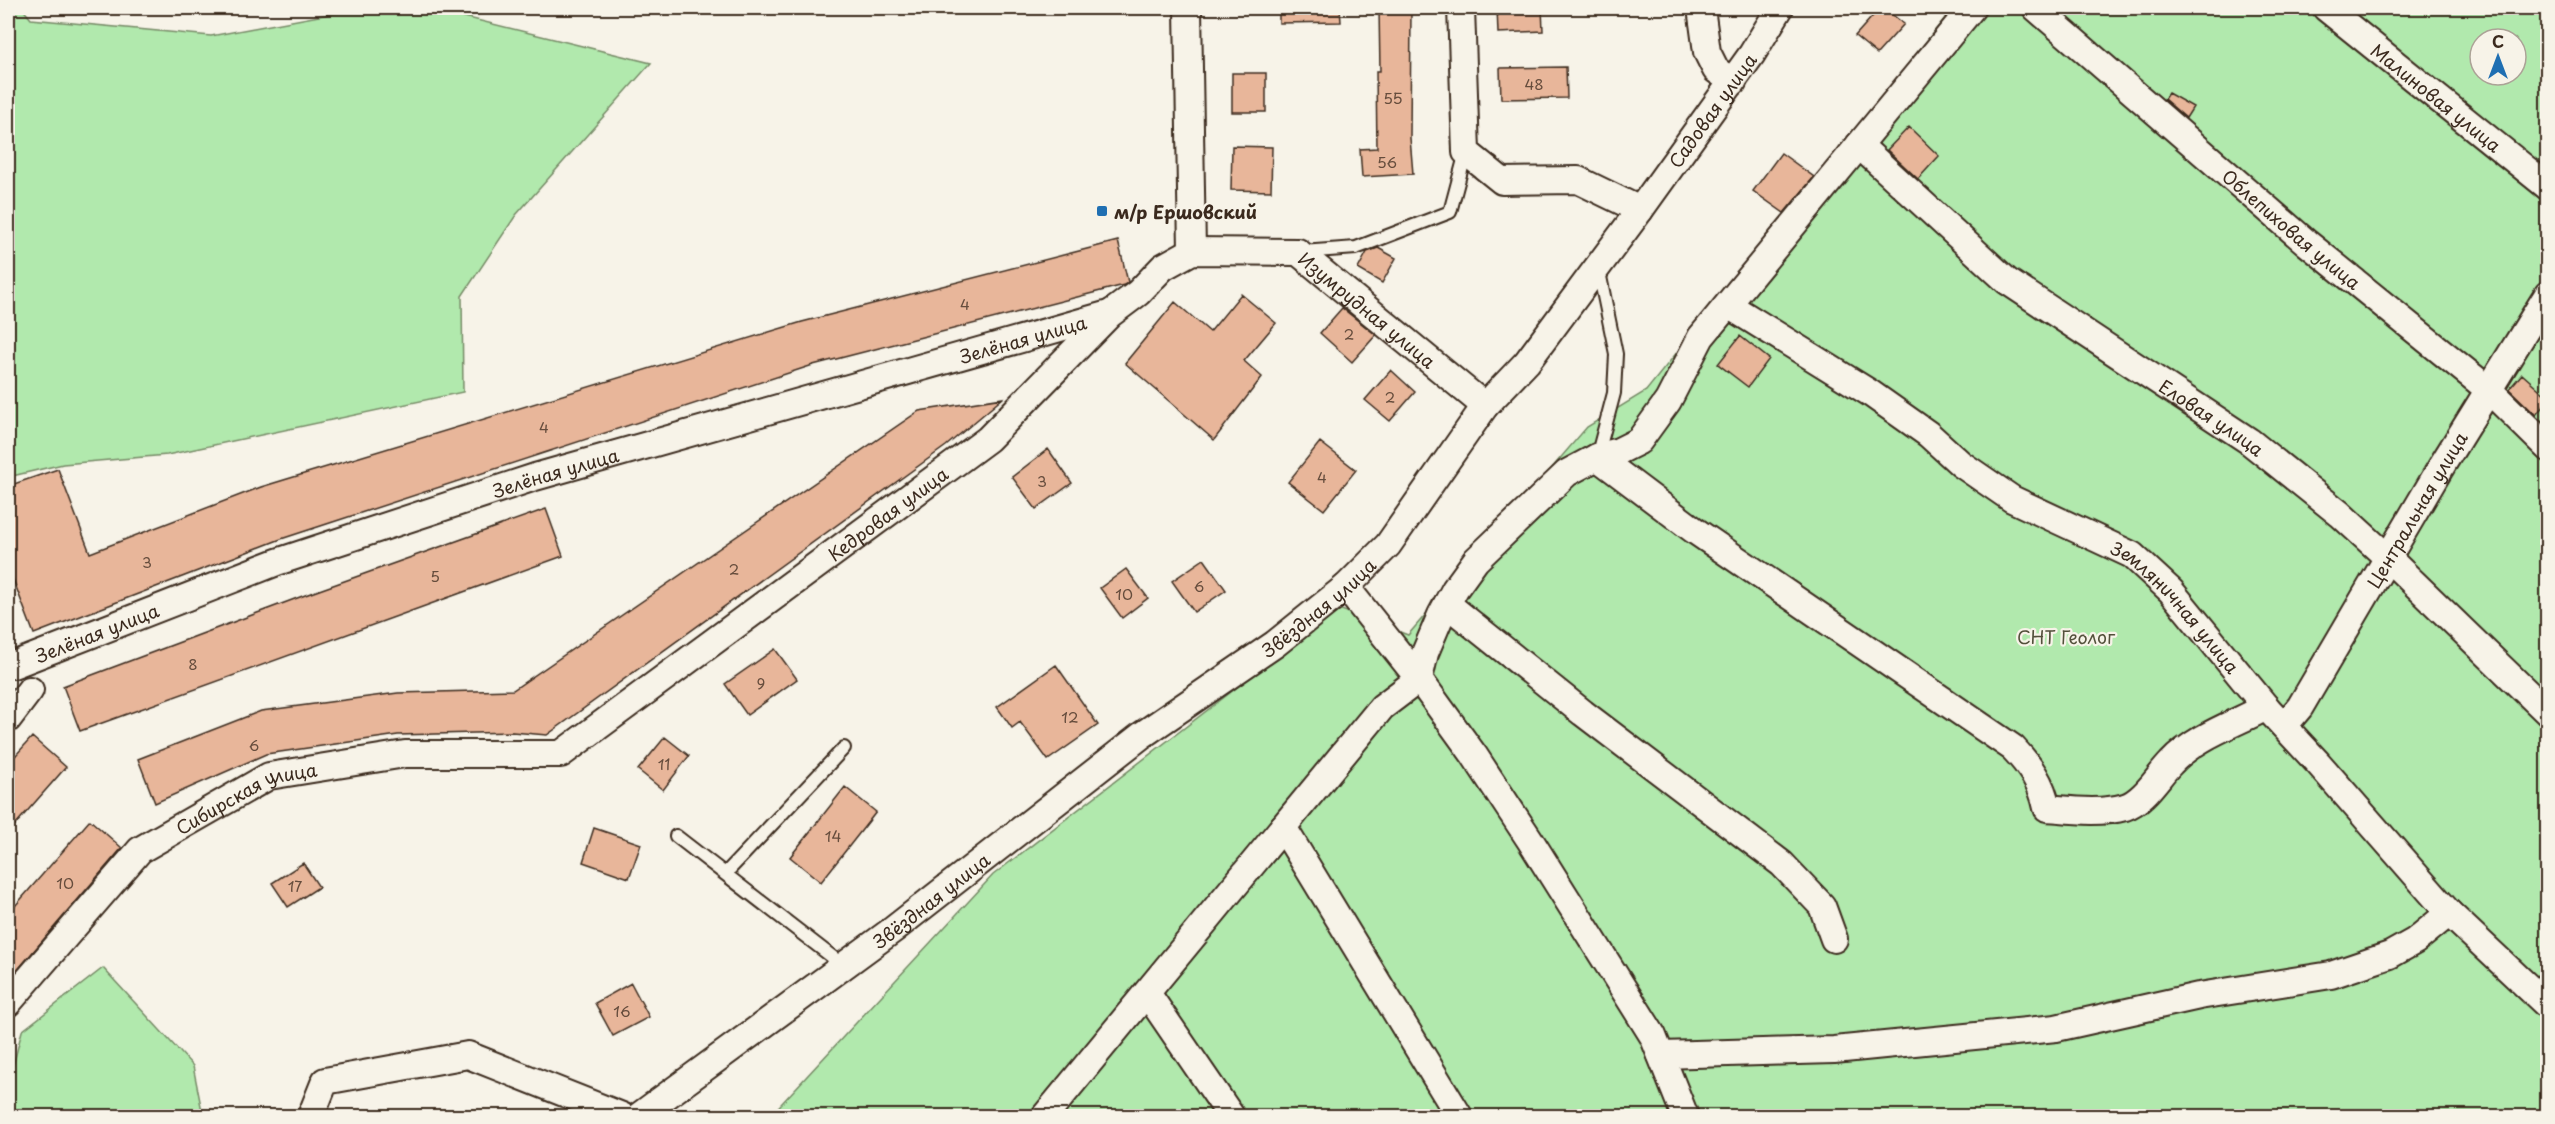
<svg xmlns="http://www.w3.org/2000/svg" width="2555" height="1124" font-family="'Playpen Sans',sans-serif">
  <style>
    .green { fill: #b1e9ad; stroke: #768a66; stroke-width: 1.5; fill-rule: evenodd }
    .building { fill: #e8b69a; stroke: #3b2a1e; stroke-width: 1.5 }
    .lines { fill: none; stroke-linecap: round; stroke-linejoin: round }
    .lane-casing { stroke: #3b2a1e; stroke-width: 16 }
    .street-casing { stroke: #3b2a1e; stroke-width: 30 }
    .lane { stroke: #f7f3e8; stroke-width: 12 }
    .street { stroke: #f7f3e8; stroke-width: 26 }
    .poi-dot { fill: #1f6fb2; stroke: #f7f3e8; stroke-width: 2 }
    .labels { text-anchor: middle; dominant-baseline: central; stroke-width: 4.5; stroke-linejoin: round; paint-order: stroke }
    .number-label { font-size: 15px; fill: #664d3d }
    .street-label { font-size: 18px; fill: #3b2a1e; stroke: #f7f3e8 }
    .poi-label { font-size: 18px; font-weight: bold; fill: #3b2a1e; stroke: #f7f3e8; text-anchor: start }
    .park-label { font-size: 18px; fill: #53503b; stroke: #f7f3e8 }
  </style>
  <rect width="100%" height="100%" fill="#f7f3e8"/>
  <filter id="ink" filterUnits="userSpaceOnUse"><feTurbulence type="fractalNoise" baseFrequency=".0167" numOctaves="2"/><feDisplacementMap in="SourceGraphic" scale="12" xChannelSelector="R" yChannelSelector="G"/><feConvolveMatrix kernelMatrix="1 2 1 2 8 2 1 2 1" color-interpolation-filters="sRGB"/></filter>
  <g filter="url(#ink)">
    <path class="green" d="M8,8h14l9,11 180,17 151,-28h66l223,55 -135,152 -54,81 1,96 -296,63 -104,9 -55,13z
      M1953,8h594v1108h-1777l223,-241 346,-266 69,26 179,-208 59,-36zM2480,39h36v36h-36z
      M103,968l90,98 10,50h-195v-31l14,-54z"/>
    <path class="building" d="M1279,8h61l1,14 -62,1z
      M1379,8h32l-1,130 3,36 -51,3 -2,-28 17,-1 -1,-77h4z
      M1497,8h45l1,23 -45,2z
      M1880,8h4l20,16 -27,30 -22,-18z
      M1566,67l1,31 -66,1 -1,-31z
      M1232,73h34v39h-34z
      M2168,93l25,14 -7,11 -22,-19z
      M1909,127l30,29 -21,23 -31,-29z
      M1232,146l40,1 -1,44 -40,-1z
      M1781,153l33,24 -30,36 -31,-22z
      M1118,241l10,41 -4,3 -311,80 -532,174 -247,95 -26,-68v-80l50,-17 32,84 171,-66 541,-165z
      M1378,248l18,10 -14,25 -24,-14 9,-17z
      M1241,294l35,29 -32,38 18,16 -48,63 -89,-77 50,-61 35,30z
      M1342,308l34,27 -24,27 -32,-29z
      M1740,336l29,23 -21,28 -30,-23z
      M1391,370l24,22 -25,29 -25,-21z
      M2522,374l25,22v5l-11,14 -27,-26z
      M1003,398l-57,48 -399,289 -35,-3 -114,3 -132,19 -111,49 -17,-44 123,-48 137,-18 115,-3 406,-279z
      M1320,442l36,28 -32,40 -36,-28z
      M1048,449l24,34 -36,26 -24,-32z
      M546,509l17,47 -483,175 -17,-45 245,-92z
      M1204,559l22,31 -32,22 -22,-31z
      M1126,569l22,29 -26,20 -22,-30z
      M775,649l22,30 -50,36 -22,-31z
      M1056,665l42,60 -50,35 -28,-38 -8,6 -15,-21z
      M32,737l34,30 -58,66v-69z
      M665,737l24,19 -26,34 -25,-20z
      M845,787l31,25 -55,70 -31,-25z
      M90,820l32,28 -114,133v-67z
      M594,828l47,16 -12,34 -46,-16z
      M303,863l16,24 -31,20 -16,-24z
      M631,983l18,34 -36,19 -18,-33z"/>
    <g class="lines">
      <g class="lane-casing">
        <path id="lane" d="M1302,252l54,-4 94,-36 16,-60
          M1597,457l17,-64 2,-39 -18,-87
          M676,836l168,130
          M725,874l119,-126"/>
      </g>
      <g class="street-casing">
        <g id="street">
          <path d="M1188,8l4,243"/>
          <path d="M1701,8l6,44 9,18 17,12"/>
          <path id="s1" d="M2036,8l271,235 182,147 59,58"/>
          <path id="s2" d="M2326,8l222,179"/>
          <path id="s3" d="M1859,145l148,136 242,160 91,73 48,44 160,155"/>
          <path id="s4" d="M1640,210l112,-156 28,-46"/>
          <path id="s5" d="M1728,305l142,88 58,41 33,30 51,35 120,56 39,36 95,116 52,56 131,150 99,93"/>
          <path d="M1597,457l97,73 319,218c17,18 29,35 34,60 25,2 53,6 78,-1 19,-6 33,-31 46,-44 25,-27 64,-39 95,-56"/>
          <path d="M1346,587l73,92 55,76 56,85 123,196 32,80"/>
          <path d="M1447,604l136,109 199,151 40,42 12,33"/>
          <path id="s6" d="M13,665l264,-103 258,-85 574,-163"/>
          <path d="M8,719l22,-29"/>
          <path id="s7" d="M2284,726l16,-19 144,-245 104,-168"/>
          <path d="M1283,827l176,289"/>
          <path d="M1147,993l84,123"/>
          <path id="s8" d="M8,1003l132,-153 129,-74 136,-22h156l427,-315 122,-125 28,-21 25,-26 29,-16 106,1 187,154"/>
          <path d="M1661,1055l173,-5 222,-22 143,-32 132,-21 59,-20 25,-14 34,-28"/>
          <path d="M311,1116l14,-35 143,-26 154,61"/>
          <path id="s9" d="M639,1116l255,-187 248,-194 133,-91 71,-57 42,-42 97,-139 42,-44 113,-152 -62,-30 -76,1 -36,-29 -5,-144"/>
          <path d="M1045,1116l337,-409 37,-28 6,-26 16,-38 14,-26 21,-29 91,-87 30,-16 22,-6 20,-10 29,-40 33,-64 271,-329"/>
        </g>
      </g>
      <use href="#lane" class="lane"/>
      <use href="#street" class="street"/>
    </g>
  </g>
  <rect class="poi-dot" x="1096" y="205" width="12" height="12" rx="3"/>
  <g class="labels">
    <g class="number-label">
      <text x="1534" y="83">48</text>
      <text x="1393" y="97">55</text>
      <text x="1387" y="161">56</text>
      <text x="965" y="303">4</text>
      <text x="1349" y="333">2</text>
      <text x="1390" y="396">2</text>
      <text x="544" y="426">4</text>
      <text x="1322" y="476">4</text>
      <text x="1042" y="480">3</text>
      <text x="147" y="561">3</text>
      <text x="734" y="568">2</text>
      <text x="435" y="575">5</text>
      <text x="1199" y="585">6</text>
      <text x="1124" y="593">10</text>
      <text x="193" y="663">8</text>
      <text x="761" y="682">9</text>
      <text x="1070" y="716">12</text>
      <text x="254" y="744">6</text>
      <text x="664" y="763">11</text>
      <text x="833" y="835">14</text>
      <text x="65" y="882">10</text>
      <text x="295" y="885">17</text>
      <text x="622" y="1010">16</text>
    </g>
    <g class="street-label">
      <text stroke="none"><textPath href="#s2" startOffset="142">Малиновая улица</textPath></text>
      <text stroke="none"><textPath href="#s4" startOffset="123">Садовая улица</textPath></text>
      <text stroke="none"><textPath href="#s1" startOffset="338">Облепиховая улица</textPath></text>
      <text stroke="none"><textPath href="#s8" startOffset="1650">Изумрудная улица</textPath></text>
      <text stroke="none"><textPath href="#s6" startOffset="1062">Зелёная улица</textPath></text>
      <text stroke="none"><textPath href="#s3" startOffset="447">Еловая улица</textPath></text>
      <text stroke="none"><textPath href="#s6" startOffset="576">Зелёная улица</textPath></text>
      <text stroke="none"><textPath href="#s7" startOffset="254">Центральная улица</textPath></text>
      <text stroke="none"><textPath href="#s8" startOffset="1050">Кедровая улица</textPath></text>
      <text stroke="none"><textPath href="#s9" startOffset="849">Звёздная улица</textPath></text>
      <text stroke="none"><textPath href="#s5" startOffset="544">Земляничная улица</textPath></text>
      <text stroke="none"><textPath href="#s6" startOffset="90">Зелёная улица</textPath></text>
      <text stroke="none"><textPath href="#s8" startOffset="322">Сибирская улица</textPath></text>
      <text stroke="none"><textPath href="#s9" startOffset="363">Звёздная улица</textPath></text>
    </g>
    <g class="poi-label">
      <text x="1114" y="211">м/р Ершовский</text>
    </g>
    <g class="park-label">
      <text x="2066" y="636">СНТ Геолог</text>
    </g>
  </g>
  <rect width="2555" height="1124" fill="none" stroke="#f7f3e8" stroke-width="30"/>
  <rect x="15" y="15" width="2525" height="1094" fill="none" stroke="#3b2a1e" stroke-width="2" filter="url(#ink)"/>
  <g transform="translate(2498 57)"><circle r="28" fill="#f7f3e8" stroke="#aca397" stroke-width="1.5"/>
  <path d="M0-4.5L10 22L0 15L-10 22Z" fill="#1f6fb2"/>
  <text y="-9" font-size="16" font-weight="bold" text-anchor="middle" fill="#3b2a1e">С</text>
  </g>
</svg>
